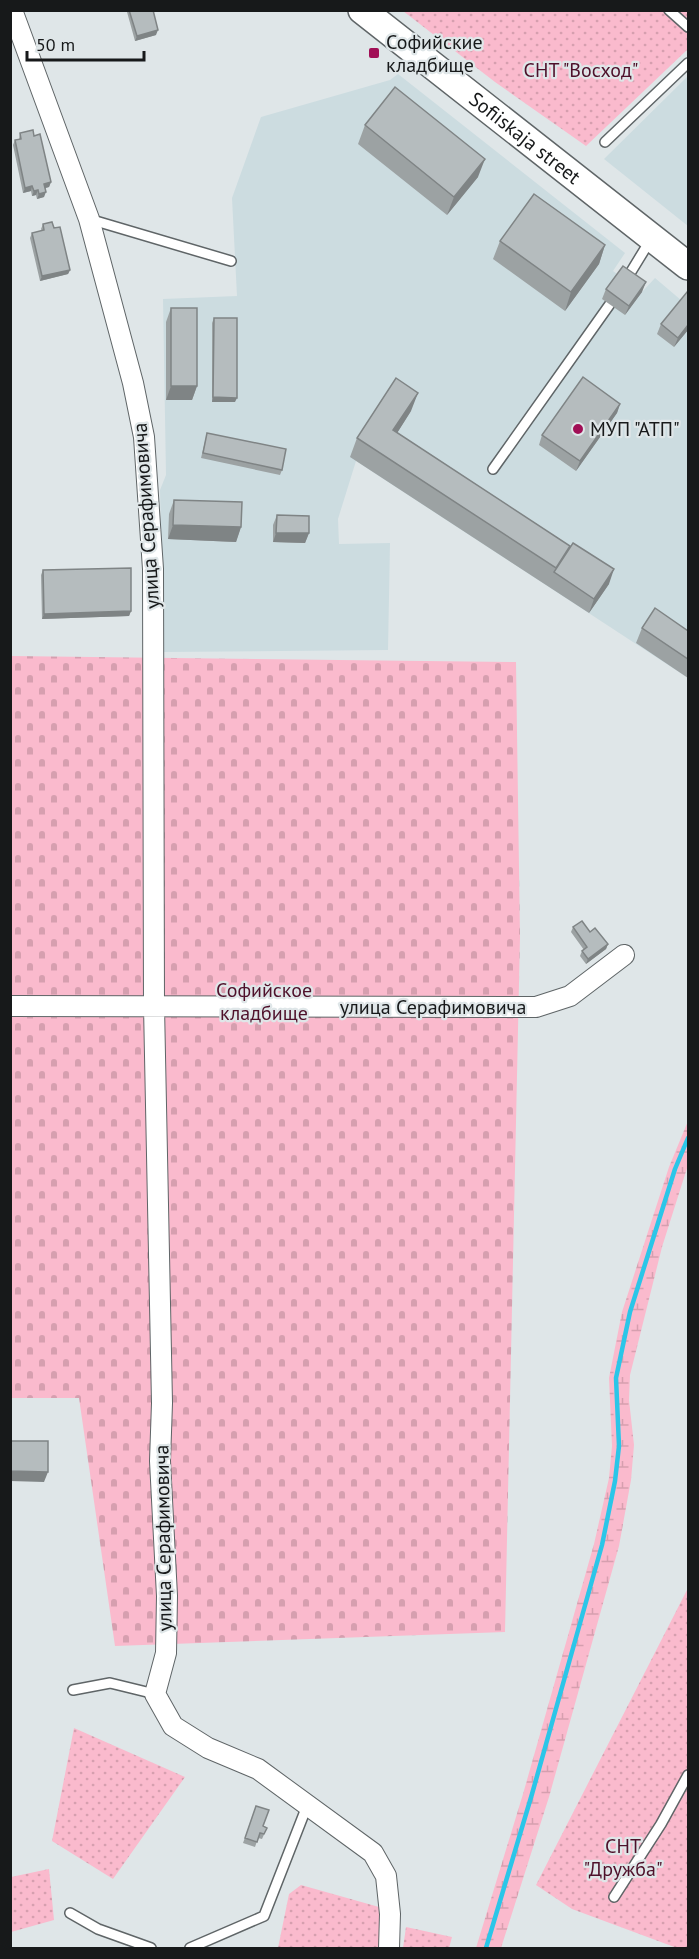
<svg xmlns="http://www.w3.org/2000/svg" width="699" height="1959" font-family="'PT Sans',sans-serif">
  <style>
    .built { fill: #ccdce0 }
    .wetland { fill: url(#wetland-marsh) }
    .cemetery { fill: url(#cemetery-stones) }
    .garden { fill: url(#garden-dots) }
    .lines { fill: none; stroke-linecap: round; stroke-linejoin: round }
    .stream { stroke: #2bc6e8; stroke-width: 4.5 }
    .service-casing { stroke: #5f6567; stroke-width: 12 }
    .minor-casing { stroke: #5f6567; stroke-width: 22 }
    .secondary-casing { stroke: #5f6567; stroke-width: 30 }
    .service { stroke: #fff; stroke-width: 9 }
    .minor { stroke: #fff; stroke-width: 20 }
    .secondary { stroke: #fff; stroke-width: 27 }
    .wall { fill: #9ca2a3 }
    .shaded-wall { fill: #7f8485 }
    .building { fill: #b5bcbe; stroke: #7f8485; stroke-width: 1.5 }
    .poi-dot { fill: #a10f56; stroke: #dfe6e8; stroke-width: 2 }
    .labels { text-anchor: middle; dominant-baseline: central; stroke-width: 4.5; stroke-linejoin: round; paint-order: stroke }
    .poi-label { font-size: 20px; fill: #17191a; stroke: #dfe6e8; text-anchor: start }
    .park-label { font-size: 20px; fill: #4e102a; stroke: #dfe6e8 }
    .street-label { font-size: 20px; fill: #17191a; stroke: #dfe6e8 }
  </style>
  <defs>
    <pattern id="wetland-marsh" width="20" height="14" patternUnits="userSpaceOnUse" patternTransform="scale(1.5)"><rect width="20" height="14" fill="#fabacd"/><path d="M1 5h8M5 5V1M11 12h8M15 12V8" fill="none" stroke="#d69faf"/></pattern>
    <pattern id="cemetery-stones" width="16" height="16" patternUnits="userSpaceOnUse" patternTransform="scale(1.5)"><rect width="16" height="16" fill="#fabacd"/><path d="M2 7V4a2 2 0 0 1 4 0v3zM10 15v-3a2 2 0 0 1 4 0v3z" fill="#d69faf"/></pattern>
    <pattern id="garden-dots" width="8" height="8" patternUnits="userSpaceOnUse" patternTransform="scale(1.5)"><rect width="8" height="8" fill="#fabacd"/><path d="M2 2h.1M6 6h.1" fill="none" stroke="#d69faf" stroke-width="1.8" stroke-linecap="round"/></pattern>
  </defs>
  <rect width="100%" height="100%" fill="#dfe6e8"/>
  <path class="built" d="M398,74l227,179 -12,18 29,21 13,-14 33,28v372l-332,-217 -18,58 1,25 51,-1 -2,107 -224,2 -4,-162 6,-15 -3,-176 74,-3 -5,-98 29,-81 129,-37z
    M688,76v150l-84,-67z"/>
  <path class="wetland" d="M688,1121v44l-26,82 -32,128 -1,25 5,45 -3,35 -12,66 -70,251 -48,151h-25l47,-154 71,-250 15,-66 3,-32 -3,-68 13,-66 47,-145z"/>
  <path class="cemetery" d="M11,656l505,6 4,275 -15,695 -390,14 -36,-248h-68z"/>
  <path class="garden" d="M403,11h285v38l-102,97 -91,-64z
    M688,1588v360h-11l-105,-39 -36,-24z
    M74,1728l111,49 -72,102 -61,-38z
    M49,1869l5,51 -43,12v-55z
    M301,1885l78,22 2,41h-103l11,-54z
    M406,1927l46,10 -3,11h-46z"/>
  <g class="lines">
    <path class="stream" d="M486,1948l46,-154 70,-249 13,-64 4,-35 -3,-68 14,-66 45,-143 13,-31"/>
    <g class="service-casing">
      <path id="service" d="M669,10l19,17
        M605,142l83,-79
        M89,219l142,42
        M626,280l25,-41
        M493,469l117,-165
        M73,1690l37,-7 45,11
        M614,1897l47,-73 27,-49
        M70,1913l28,16 53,19
        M190,1948l74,-32 43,-110"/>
    </g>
    <g class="minor-casing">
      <path id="minor" d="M12,10l77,209 44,164 11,54 9,132 1,437 8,397 -2,58 7,135 -1,57 -11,41 18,32 35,22 50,21 115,84 13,23 4,38 -1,34
        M10,1006l526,1 34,-11 54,-41"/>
    </g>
    <g class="secondary-casing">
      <g id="secondary">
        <path id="s1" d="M362,10l326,256"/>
      </g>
    </g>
    <use href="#service" class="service"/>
    <use href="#minor" class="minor"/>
    <use href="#secondary" class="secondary"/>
  </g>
  <path class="wall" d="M127,10h26l3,25 -21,6 -8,-29z
    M365,125l113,52 -31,38 -89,-71z
    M20,133l14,3 17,46 -2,5 -4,1 -1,9 -7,2 -1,-4 -4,1 -1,-5 -8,2 -10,-48 2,-5 4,-1z
    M43,224l11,4 16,42 -2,4 -28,7 -10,-43 2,-5 10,-2 -1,-2z
    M500,241l105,4 -6,19 -34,47 -72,-52z
    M606,289l36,3 -17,23 -23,-16z
    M171,308l26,78 -5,14h-26v-78z
    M214,318l21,84h-23v-79z
    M661,324l27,6 -14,17 -17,-13z
    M620,404l-3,9 -41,58 -37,-26 3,-10z
    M411,411l-14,22 172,117 40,34 -20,29 -239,-156 7,-19z
    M207,433l75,37 -2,5 -79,-17z
    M174,500l67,27 -5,15 -68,-3 1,-25z
    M277,515l32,18 -4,10 -32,-1v-17z
    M43,570l88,41 -2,5 -87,3 -1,-44z
    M642,628l46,3v47l-52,-35z
    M573,927l17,5 18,12 -2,5 -20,15 -6,-8 2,-5 2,-1 -13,-18z
    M256,1806l7,20 4,2 -5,11 -4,-1 -3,9 -12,-4z"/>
  <path class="shaded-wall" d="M158,30l-2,5 -21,6 2,-5z
    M485,159l-7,18 -31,38 7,-18z
    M51,182l-2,5 -7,2 2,-5z
    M32,186l-1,5 -8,2 2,-5z
    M38,190l-2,5 -4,1 2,-5z
    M46,192l-2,5 -7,2 2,-5z
    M605,245l-6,19 -34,47 6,-19z
    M70,270l-2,4 -28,7 2,-5z
    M646,282l-4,10 -17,23 4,-9z
    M688,325v5l-14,17 4,-9z
    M171,386h26l-5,14h-26z
    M418,393l-7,18 -24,38 6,-19z
    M213,397l24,1 -2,4h-23z
    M620,404l-3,9 -41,58 4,-10z
    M173,525l68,2 -5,15 -68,-3z
    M276,533h33l-4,10 -32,-1z
    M614,569l-5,15 -20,29 5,-14z
    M131,611l-2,5 -87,3 2,-5z
    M608,944l-2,5 -20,15 2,-5z
    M10,1471l38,1 -4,10 -34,-1z"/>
  <path class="building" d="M129,10h24l5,20 -21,6z
    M395,87l90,72 -31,38 -89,-72z
    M33,130l1,6 6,-2 11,48 -7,2 2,8 -7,2 -1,-4 -4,1 -2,-5 -7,2 -10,-48 6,-1 -1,-6z
    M534,194l71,51 -34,47 -71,-51z
    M52,222l2,6 6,-1 10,43 -28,6 -10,-43 12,-3 -1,-6z
    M623,266l23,16 -17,24 -23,-17z
    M687,292l1,1v32l-10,13 -17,-14z
    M171,308h26v78h-26z
    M214,318h23v80l-24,-1z
    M583,377l37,27 -40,57 -38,-26z
    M396,378l22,15 -25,37 177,116 -14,22 -199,-130z
    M207,433l79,16 -4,21 -79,-17z
    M174,500l68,2 -1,25 -68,-2z
    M277,515l32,1v17h-33z
    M573,543l41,26 -20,30 -40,-27z
    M131,568v43l-87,3 -1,-44z
    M655,608l33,23v28l-46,-31z
    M582,921l8,11 5,-4 13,16 -20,15 -6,-8 5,-4 -14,-20z
    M10,1441h38v31l-38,-1z
    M256,1806l13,4 -6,16 4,2 -3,6 -4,-1 -3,9 -12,-4z"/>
  <g class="poi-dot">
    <rect x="368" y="47" width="12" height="12" rx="3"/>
    <circle cx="578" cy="429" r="6"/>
  </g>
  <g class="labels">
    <g class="poi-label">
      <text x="386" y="42">Софийские<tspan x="386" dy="23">кладбище</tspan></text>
      <text x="590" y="429">МУП "АТП"</text>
    </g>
    <g class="park-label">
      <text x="581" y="70">СНТ "Восход"</text>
      <text x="264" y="990">Софийское<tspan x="264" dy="23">кладбище</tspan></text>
      <text x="623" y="1846">СНТ<tspan x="623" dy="23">"Дружба"</tspan></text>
    </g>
    <g class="street-label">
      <text stroke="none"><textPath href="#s1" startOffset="207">Sofiiskaja street</textPath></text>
      <text transform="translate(146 516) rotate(-94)">улица Серафимовича</text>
      <text x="433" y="1007">улица Серафимовича</text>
      <text transform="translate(163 1538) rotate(-91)">улица Серафимовича</text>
    </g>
  </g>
  <rect width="699" height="1959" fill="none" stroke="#17191a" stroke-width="24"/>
  <path d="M27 51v9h117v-9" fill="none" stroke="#17191a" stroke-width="3"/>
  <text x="36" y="51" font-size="18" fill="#17191a" stroke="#dfe6e8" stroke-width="4.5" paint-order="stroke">50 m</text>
</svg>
